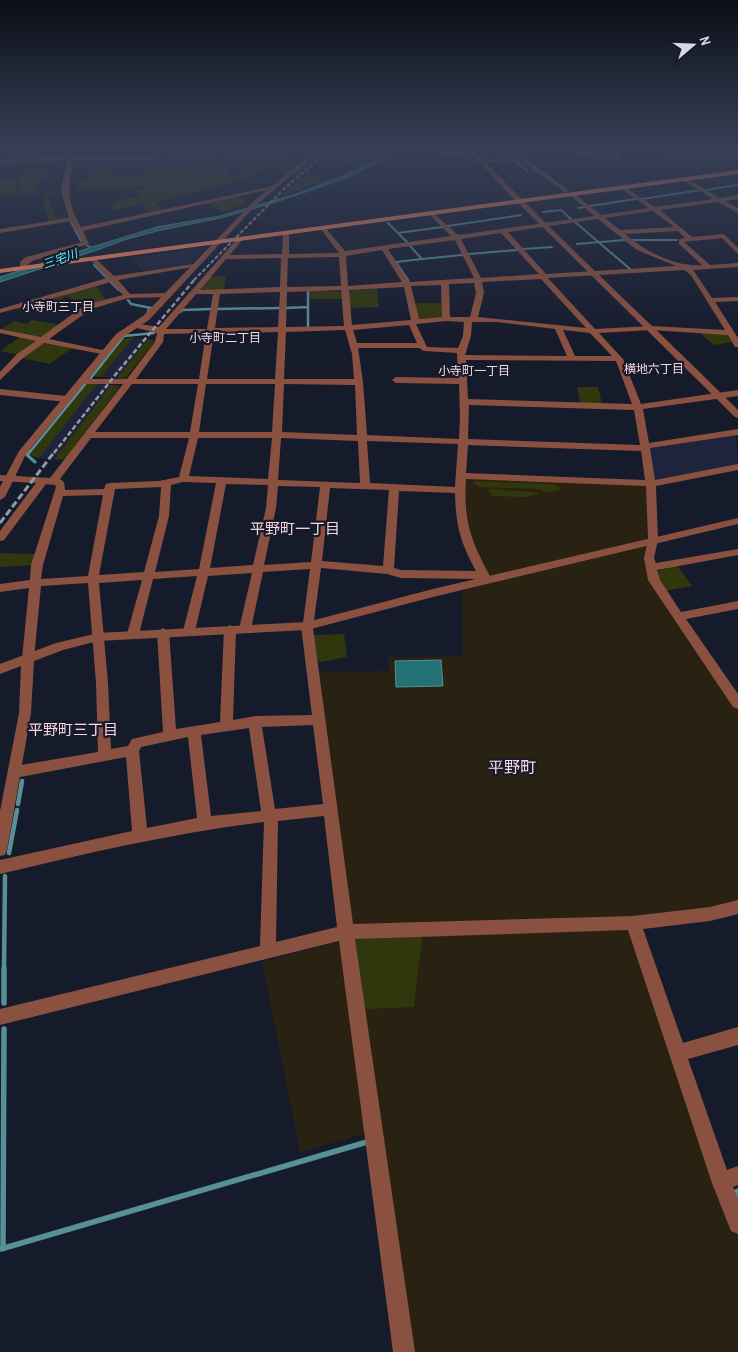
<svg xmlns="http://www.w3.org/2000/svg" width="738" height="1352" font-family="'Archivo Narrow','Noto Sans JP',sans-serif">
  <style>
    .built { fill: #1d243b }
    .education { fill: #292212 }
    .green { fill: #31370d; fill-rule: evenodd }
    .water { fill: #217175; stroke: #579097 }
    .lines { fill: none; stroke-linecap: round; stroke-linejoin: round }
    .stream-far4 { stroke: #579097; stroke-width: 2 }
    .stream-far3 { stroke: #579097; stroke-width: 2.5 }
    .stream-far2 { stroke: #579097; stroke-width: 3 }
    .stream-far1 { stroke: #579097; stroke-width: 4.5 }
    .stream { stroke: #579097; stroke-width: 5.5 }
    .minor { fill: #8b5140; fill-rule: evenodd }
    .tertiary { fill: #8b5140; fill-rule: evenodd }
    .primary { fill: #fd835f; fill-rule: evenodd }
    .rail-far2 { stroke: #9499a6; stroke-width: 2; stroke-dasharray: 4 2; stroke-linecap: butt }
    .rail-far1 { stroke: #9499a6; stroke-width: 2.5; stroke-dasharray: 5 2.5; stroke-linecap: butt }
    .rail { stroke: #9499a6; stroke-width: 3; stroke-dasharray: 7 3; stroke-linecap: butt }
    .labels { text-anchor: middle; dominant-baseline: central; stroke-width: 4.5; stroke-linejoin: round; paint-order: stroke }
    .far-water-label { font-size: 12px; font-style: italic; fill: #61f3fa; stroke: #161b2c }
    .far-neighbourhood-label { font-size: 12px; fill: #f9d7e1; stroke: #161b2c }
    .neighbourhood-label { font-size: 15px; fill: #f9d7e1; stroke: #161b2c }
    .quarter-label { font-size: 16px; fill: #f9d7e1; stroke: #161b2c }
  </style>
  <rect width="100%" height="100%" fill="#161b2c"/>
  <path class="built" d="M203,247l2,1 -13,15 -4,2 -45,6 -13,-13z
    M134,337l21,4 -30,38 -32,-3 31,-37z
    M87,383l33,3 -55,73 -26,-1 -10,-3z
    M736,434l2,31 -81,16 -2,-2 -5,-30 2,-2z"/>
  <path class="education" d="M467,479l177,6 3,2v64l4,29 87,130v191l-29,7 -83,11 112,314v119h-325l-32,-223 -81,23 -38,-190 73,-19 79,63 8,-80 -66,2 -5,-5 -34,-251 72,-1 -1,-14 75,-1 -1,-65 29,-7 -25,-50 -2,-54z"/>
  <path class="green" d="M248,147h22l-9,5 29,6 -3,3 5,2 -8,3 9,2 -4,3 -17,-6 -39,18 -68,16 -9,4 8,8 -14,3 -9,-10 -28,7 -4,-5 14,-7 16,-2 -2,-7h7v-3l-27,2 -1,-3 -38,4 -2,-9 14,-2 -1,-7h3v-6l21,-1 2,13 30,-4 1,-4 29,-3 8,10 -12,1 1,2 19,-3 -5,-1 -6,-7 9,-1 3,3 10,-2 -11,-12h-21l2,-6 40,-3 19,4 -4,2 16,5 6,-2 -14,-5zM224,154l15,7 -6,3 7,3 -5,1 11,5 -11,4 -9,-3 5,-4 -27,-13z
    M338,147h63l-40,20 -37,-10z
    M615,147h32l4,7 -32,1z
    M663,147h75v9l-12,1 4,5 8,-1v4l-4,1 -4,-4 -31,1 -5,-5 -30,4 -3,-7h20l-4,-6z
    M50,167v8l-9,4 -6,15 -16,1 -2,-21 18,-3 1,4 6,-1 1,-6z
    M306,174l19,6 -46,17z
    M15,178l2,17 -17,2v-18z
    M57,192l1,4 -10,1 7,19 10,-1 2,4 -18,3 -5,-17 1,-11z
    M239,196l8,7 -26,10 -12,-10z
    M226,276l-2,14h-21l-3,-2 10,-11z
    M96,285l10,16 -20,6 -20,-11 -24,17 -27,-4z
    M377,289l2,18 -30,1 -1,-15 5,-3z
    M310,291h29l4,2v6h-34z
    M412,303h31v15l-26,1z
    M32,320l28,5 -20,13 -39,-9 13,-8 13,3z
    M700,333l27,1 5,8 -18,3z
    M20,337l16,4v2l-17,12 -19,-4z
    M134,337l-33,40 -8,-1 31,-37z
    M148,339l7,2 -30,38 -8,-1z
    M41,343l31,5 -22,16 -29,-6z
    M87,383l10,1 -58,74 -10,-3z
    M111,385l9,1 -55,73 -11,1z
    M577,387h21l4,17 -22,-1z
    M475,481l77,3 10,5 -16,4 -7,-4 -59,-2 -6,-3z
    M490,489l45,3 4,2 -13,3 -33,-1 -5,-6z
    M0,553l35,1 -3,11 -32,2z
    M677,565l15,21 -27,5 -10,-19z
    M344,634l3,23 -27,5 -4,-3 -3,-24z
    M361,936l61,1 -8,70 -50,2 -11,-67z"/>
  <path class="water" d="M402,147h4l-59,31 -74,25 -52,15 -60,12 -37,10 -24,9 -100,33v-5l86,-28 3,-1 -3,-3 6,2 65,-20 63,-11 76,-22 66,-26z
    M441,660l2,26 -47,1 -1,-26z"/>
  <g class="lines">
    <path class="stream-far4" d="M412,148l58,8
      M514,160l13,11
      M706,190l32,-5
      M642,199l59,-9
      M590,206l46,-7
      M578,208l6,-1
      M543,212l18,-2 11,10
      M71,222l10,19
      M575,222l55,47
      M388,223l20,20
      M448,226l73,-11
      M398,233l44,-6
      M632,240h45
      M577,244l48,-4
      M410,246l12,13 40,-4
      M523,249l29,-2
      M469,254l48,-4
      M94,265l13,13
      M408,280l-12,-18 26,-3"/>
    <path class="stream-far3" d="M407,279l1,2
      M111,282l8,8
      M308,291v36
      M128,300l3,4 20,4 -3,3
      M285,308l23,-1
      M217,309l62,-1
      M180,312l2,-2 29,-1
      M90,379l34,-43 30,-3
      M29,453l57,-70"/>
    <path class="stream-far2" d="M30,451l-3,4 8,7"/>
    <path class="stream-far1" d="M18,804l4,-23
      M9,853l8,-43
      M4,971l1,-95"/>
    <path class="stream" d="M4,1003v-34
      M738,1191l-4,2 4,10
      M3,1248l1,-219
      M1,1249l366,-107"/>
    <path class="minor" d="M59,147h6l7,9h76l2,-9h6l-2,11 -3,2h-78c-5,28 -7,41 8,67l192,-41 3,2 -193,43 6,13 -57,17 -6,5h-6v-4l6,-5 57,-15 -12,-21 -71,12v-4l69,-11 -8,-27 6,-31 -67,4v-4l66,-4z
      M514,147h6l1,2 54,1 40,7 -4,-10h6l4,12 -3,2 -43,-7 -53,-1 2,4 44,33 -2,3 -46,-33 -41,3 -3,-2 42,-4z
      M685,177l35,21 18,-3v4l-13,2 13,7v5l-20,-11 -58,8 32,27 32,-3 14,14v6l-16,-16 -38,4 26,23 28,-2v4l-45,3 19,28 26,-1v4l-23,1 23,36v9h-3l-7,-12 -77,-5 -52,3 24,26 18,45 97,-14v6l-95,13 6,34 89,-14v6l-88,13 5,32 83,-16v6l-82,16 2,54 -4,18 2,5 82,-14v6l-81,15 3,10 21,32 57,-11v8l-52,10 52,75v15l-5,-2 -85,-127 -4,-22 4,-18 -2,-54 -180,-7c-3,44 6,64 26,101l-2,3h-8l-2,-4 -79,-1 -14,-4 -66,-6 -8,60 40,296 280,-8 77,-9 28,-7v14l-28,7 -67,8 40,114 55,-16v18l-50,14 39,111 11,-4v19l-5,2 5,12v35l-7,-3 -19,-48 -84,-253 -273,9 60,413h-22l-54,-411 -339,84v-16l260,-63 4,-124c-90,11 -176,31 -264,52v-14l132,-29 -6,-74 -111,21 -5,-2 -2,-4 2,-4 5,-2 83,-14 -2,-69 -8,-100 -47,3 -7,72 -6,4 -6,-4 7,-70 -29,4v-8l30,-4 1,-15 25,-78 -1,-2 -9,-1 -42,56 -4,1v-10l36,-48 -36,-2v-6l50,3 73,-94h-41l-3,-1v-4h48l28,-37 2,-9 -24,-6v-4l26,4 79,-89 5,1 -13,16 52,-1 1,-21 3,-2 3,2v21l50,-1 -19,-25 1,-1h4l20,24 106,-15 -21,-21v-2l2,-1 26,23 136,-19 -24,-21 2,-3 29,23 47,-7 -28,-20 2,-3 33,22 58,-8 -30,-19zM653,211l21,16 -54,3 -15,-12zM598,219l39,31 39,16 -130,8 -38,-42zM678,231l7,7 -6,1v5l23,21c-28,2 -57,-14 -77,-31zM501,233l38,41 -58,4 -20,-39zM455,240l19,38 -65,4 -21,-33zM382,250l20,32 -54,4 -2,-30zM339,257l2,29 -54,1 1,-29zM281,258l-1,29 -80,3 26,-31zM684,270l7,5 34,55 -74,-4 -56,3 -47,-51zM541,279l45,49 -108,-11 6,-24 -2,-11zM474,283l2,10 -6,24h-20l-1,-33zM441,285l1,32 -23,2 -8,-33zM404,287l7,33 -59,5 -3,-35zM341,290l3,36 -58,1 1,-35zM280,292l-2,35 -63,1 5,-34zM196,294h17l-6,35h-41zM446,321l18,1 -1,14 -5,12 -31,-1 -11,-23zM472,322h25l58,7 12,27 -102,-1 6,-19zM409,325l8,18h-60l-4,-13zM345,330l7,24 2,25h-70l2,-47zM563,330l27,3 22,23h-37zM278,332l-3,47h-68l7,-46zM206,333l-7,46h-63l27,-37 1,-8zM358,348h61l5,3 33,2 1,25 -62,-1 -4,3 4,3 63,1 1,32 -1,23 -92,-4 -4,-53zM466,360l150,1 16,43 -164,-5zM132,384h66l-8,48h-95zM206,384h69l-3,48h-73zM284,384l71,1 2,50 -75,-3zM469,405l165,5 6,35 -172,-6zM91,438h98l-10,39 -20,4 -49,2 -4,1 -2,5 -39,1 -1,-8 -4,-3zM198,438h74l-4,41 -79,-3zM281,438l77,3 2,42 -82,-3zM367,441l91,3 -3,43 -85,-4zM468,445l173,6 4,29 -179,-7zM183,482l33,1 -17,86 -44,3 14,-56 2,-31zM226,484l42,1 -2,23 -13,57 -43,3zM278,486l42,1 -9,75 -47,3 12,-57zM161,487l-2,29 -15,56 -45,3 16,-86zM330,488l59,2 -6,76 -61,-5zM399,491l56,2c1,34 5,48 21,78l-75,-1 -7,-2zM103,495l-15,81 -47,3 2,-14 20,-69zM310,569l-7,54 -2,3 11,89 -57,1 -22,4 3,-91 -6,-4 -6,4 -4,93 -44,7 -7,-97 -6,-4 -6,4 6,100 -31,7 -4,7 -17,3 -3,-66 -9,-100 43,-3 -15,54 6,4 6,-4 14,-55 44,-3 -14,55 6,4 6,-4 13,-55 44,-3 -13,56 6,4 6,-4 12,-57zM313,725l10,79 -48,5 -13,-82zM249,728l12,83 -50,5 -10,-81zM188,737l9,81 -50,10 -8,-77 2,-4zM324,816l13,111 -61,15 2,-121z
      M94,257l20,19 80,-12 4,2 -80,14 12,14 37,-1 4,2 -4,2 -39,1 -37,11 -42,30 58,12v4l-63,-12 -21,15 -23,22v-8l17,-18 19,-13 -36,-8v-4l41,8 44,-32 38,-10 -12,-13 -111,31v-4l107,-31 -17,-19z
      M0,389l66,7 4,3 -4,3 -66,-7z"/>
    <path class="tertiary" d="M319,147h7l-70,58 -107,115 -27,18 -96,116 -21,43 -5,3v-13l19,-36 97,-117 27,-18 109,-113z
      M465,147h6c86,91 179,175 267,263v8l-3,-1 -226,-223z
      M738,518v6l-305,73 -126,33 -209,11 -35,9 -29,11 -3,52 -24,137 -2,5 -5,1v-45l19,-98 2,-47 -21,8v-10l56,-21 42,-10 209,-11 126,-33z"/>
    <path class="primary" d="M738,170v4l-738,99v-4z"/>
    <path class="rail-far2" d="M194,280l91,-92 48,-41"/>
    <path class="rail-far1" d="M54,453l62,-79 79,-95"/>
    <path class="rail" d="M0,523l55,-72"/>
  </g>
  <linearGradient id="sky" x2="0" y2="1"><stop stop-color="#0c0f18"/><stop offset="0.44" stop-color="#363f56"/><stop offset="1" stop-color="#363f56" stop-opacity="0"/></linearGradient>
  <rect width="738" height="337" fill="url(#sky)"/>
  <g class="labels">
    <g class="far-water-label">
      <text transform="translate(60 259) rotate(-19)">三宅川</text>
    </g>
    <g class="far-neighbourhood-label">
      <text x="58" y="307">小寺町三丁目</text>
      <text x="225" y="338">小寺町二丁目</text>
      <text x="654" y="369">横地六丁目</text>
      <text x="474" y="371">小寺町一丁目</text>
    </g>
    <g class="neighbourhood-label">
      <text x="295" y="528">平野町一丁目</text>
      <text x="73" y="729">平野町三丁目</text>
    </g>
    <g class="quarter-label">
      <text x="512" y="767">平野町</text>
    </g>
  </g>
  <g transform="translate(693 45) rotate(71)" stroke="#161b2c" stroke-width="4" paint-order="stroke">
  <path d="M0-4L9 19L0 12L-9 19Z" fill="#d5d9e5"/>
  <text y="-8" font-size="14" font-weight="bold" text-anchor="middle" fill="#d5d9e5">N</text>
  </g>
</svg>
